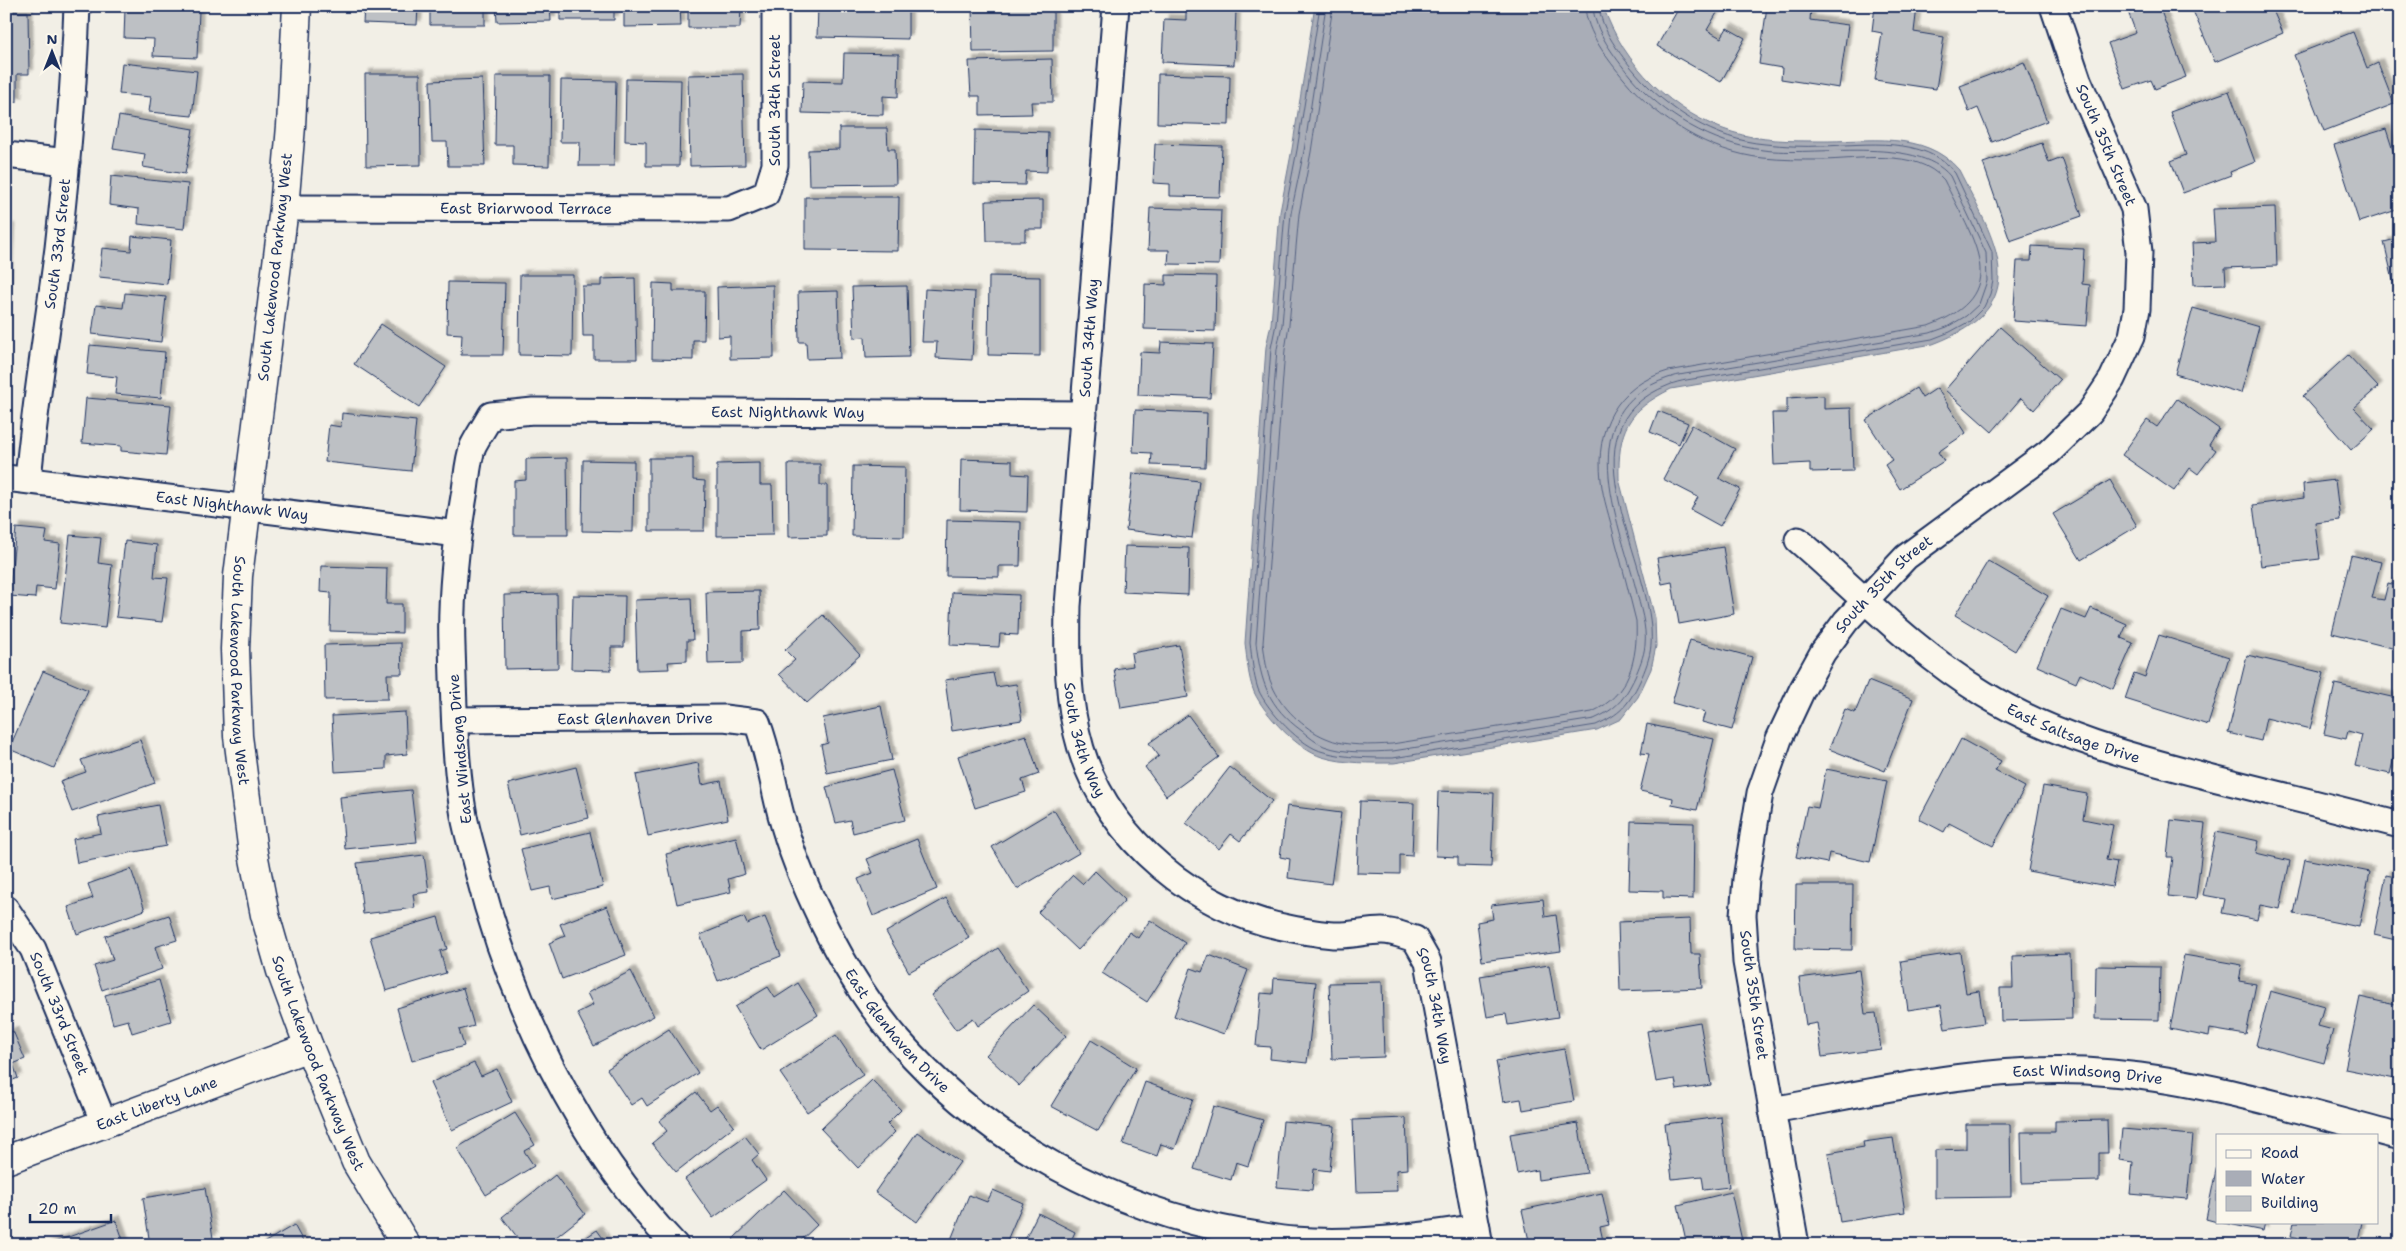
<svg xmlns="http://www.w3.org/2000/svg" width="2406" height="1251" font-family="'Shantell Sans',sans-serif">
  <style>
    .water { fill: #a9adb7; stroke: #707b93 }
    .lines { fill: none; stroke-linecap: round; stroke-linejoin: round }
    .shore { stroke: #546182; stroke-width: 1 }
    .building { fill: #bdc0c4; stroke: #1b2f5e; filter: url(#shadow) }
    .minor-casing { stroke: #1b2f5e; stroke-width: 29 }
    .tertiary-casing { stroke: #1b2f5e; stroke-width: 31 }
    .minor { stroke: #fbf7ec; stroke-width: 25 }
    .tertiary { stroke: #fbf7ec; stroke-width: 28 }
    .labels { text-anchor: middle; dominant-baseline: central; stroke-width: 4.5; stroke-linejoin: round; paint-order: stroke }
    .street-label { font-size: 15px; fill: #1b2f5e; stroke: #fbf7ec }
  </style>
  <defs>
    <filter id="shadow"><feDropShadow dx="4.5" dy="-4.5" stdDeviation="1" flood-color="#0004"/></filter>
  </defs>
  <rect width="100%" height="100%" fill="#f2efe6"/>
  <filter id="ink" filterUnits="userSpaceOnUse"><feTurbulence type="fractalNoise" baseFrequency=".02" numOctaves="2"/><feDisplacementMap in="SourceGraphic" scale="10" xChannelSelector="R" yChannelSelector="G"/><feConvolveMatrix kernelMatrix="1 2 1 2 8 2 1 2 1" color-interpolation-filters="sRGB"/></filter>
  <g filter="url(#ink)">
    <path class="water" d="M1315,6h288c20,58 70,108 129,126 28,9 58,9 87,9 48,1 105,-12 140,29 37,73 78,135 -26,174l-262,45c-44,22 -53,41 -52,90l36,139 1,28 -5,23 -13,28 -17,22 -24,11 -203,33c-24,0 -49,1 -72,-6 -24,-7 -58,-43 -68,-65 -6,-15 -7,-33 -9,-49l21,-296 5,-23 9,-112 12,-63z"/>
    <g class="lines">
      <path class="shore" d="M1320,6l-23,144 -12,62 -9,112 -5,24 -21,295c2,15 3,31 8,46 9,21 43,58 66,63 22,6 46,6 69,6l203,-33c24,-11 32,-19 44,-44 5,-11 10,-23 11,-36 7,-81 -98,-216 18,-260 11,-5 25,-6 37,-8l226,-38 18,-7 20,-11 14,-14 6,-13 3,-13 -1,-29 -37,-79c-31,-38 -89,-28 -133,-27 -18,1 -38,0 -57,-2 -49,-4 -98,-34 -130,-72 -15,-18 -34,-42 -36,-66
        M1326,6l-22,145 -13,62 -9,112 -5,24 -21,294c5,40 12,63 46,88 6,5 14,12 22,15 21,8 47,6 69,5l201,-32c22,-10 30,-19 41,-42 4,-10 9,-21 10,-32 2,-19 -5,-38 -9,-56 -18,-70 -66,-178 32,-211 11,-4 25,-5 37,-7l225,-38 17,-6 19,-11 13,-12 8,-23 -1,-28 -36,-77c-34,-41 -136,-19 -187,-26 -51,-6 -100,-35 -133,-74 -15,-19 -36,-45 -37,-70
        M1333,6l-22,146 -12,62 -10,111 -4,25 -22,293c2,13 3,29 9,42 9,22 32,44 54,53 19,9 46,7 66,6l200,-32c37,-17 46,-53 44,-91 -7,-28 -14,-56 -22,-85 -4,-18 -11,-37 -13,-56 -6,-51 15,-94 67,-109l260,-45c87,-32 45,-86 16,-146 -28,-33 -86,-20 -124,-20 -19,0 -38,0 -57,-2 -54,-6 -105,-38 -139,-79 -16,-19 -38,-47 -39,-73"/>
    </g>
    <path class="building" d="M364,6h54l-1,19 -54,-2z
      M430,6h55v19h-55z
      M496,6h54l1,15 -54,1z
      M560,6h54v14h-54z
      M624,6h56l1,20 -57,1z
      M688,6h53l-1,22h-52z
      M818,6h90v33l-91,-2z
      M972,6h81v45l-80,1z
      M1680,6h41l-14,24 14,8 6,-10 18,10 -24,44 -64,-36z
      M1767,6l44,2 -1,12 38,5 -9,63 -58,-9 1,-11 -23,-4z
      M1875,6l42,1 -3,25 30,5 -8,52 -61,-9 7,-47 -10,-2z
      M2134,6h25l27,71 -31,12 -4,-9 -26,9 -17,-46 28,-10 -9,-24z
      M2191,6h80l12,27 -68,29z
      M2282,6h18l-15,6z
      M125,8l74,3 -2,47 -44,-2 1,-17 -30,-1z
      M1186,8l50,2 -2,55 -72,-3 2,-43 22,1z
      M6,12h22l1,62h-12v28h-11z
      M2353,32l14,36 11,-5 16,41 -70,27 -30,-76z
      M844,53l55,1 -1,43 -15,-1v19l-81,-2 1,-32 40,1z
      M1052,59l1,43h-22l1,12 -52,1v-19h-9l-2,-35z
      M2024,62l23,59 -55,21 -14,-34 -9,4 -9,-26z
      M122,63l75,8 -5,45 -43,-4 2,-15 -32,-3z
      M365,74h55l1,91 -55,1z
      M743,74l2,91 -55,1 -2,-91z
      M1158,74l72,2 -1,49 -72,-2z
      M496,76h54l-1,90 -36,-1v-20h-18z
      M482,79l3,87h-37l-1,-24h-15l-2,-61z
      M626,79l55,1 -2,86h-33v-24l-21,-1z
      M561,80l55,1 -2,85h-35l1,-24h-20z
      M2229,91l26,71 -25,10 1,3 -48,18 -12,-32 15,-6 -16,-43z
      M119,116l74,13 -8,45 -42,-7 2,-13 -32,-5z
      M839,128h48l1,21h7l1,35 -87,1 -1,-35 31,-1z
      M2386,129l14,43v37l-41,13 -25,-77z
      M975,130l73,2 -1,40 -21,-1 -1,14 -51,-1z
      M2042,143l7,20 13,-5 20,58 -72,25 -27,-78z
      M1155,144l67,2 -2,51 -50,-1v-12l-17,-1z
      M111,176l77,8 -4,45 -46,-5 1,-15 -30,-4z
      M805,197h94l-1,54 -93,-1z
      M1043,200v29h-18v12h-38l-1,-40z
      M2275,207l2,59 -52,2 1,16 -32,1 -2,-42 23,-1 -2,-33z
      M1150,208l71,2 -2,55 -51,-1 1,-14h-21z
      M6,228h4l-3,59h-1z
      M132,236l39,4 -4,44 -68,-7 3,-29 29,3z
      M2400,238v72l-16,-68z
      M2032,246l52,3 -2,35 8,1 -3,41 -74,-5 4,-60h14z
      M520,275h53l-1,81 -53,-1z
      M1166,275l50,1 -1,55 -71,-2 1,-45 21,1z
      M989,276l51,1v79l-52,-1z
      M635,278l2,81h-43v-23h-11l-1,-50h19v-7z
      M448,282l57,1 -2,72h-42l1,-21 -15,-1z
      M653,283l20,1v7h32l-1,49h-11v20l-41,-1z
      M773,285l1,73 -44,1v-23l-12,1 -1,-50z
      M907,286l2,71 -43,1 -1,-21 -11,1 -2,-51z
      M925,289l50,3 -3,68 -36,-2 1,-16h-15z
      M838,291l2,67 -33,1 -1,-17h-7l-1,-50z
      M125,293l41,4 -5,45 -69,-8 4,-29 27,3z
      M2193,308l66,19 -18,66 -66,-19z
      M381,324l65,43 -27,40 -65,-43z
      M2000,327l60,53 -26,30 -13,-12 -29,34 -47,-42z
      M1161,342l52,2 -3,54 -72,-3 2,-43 20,1z
      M90,345l75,7 -4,46 -46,-4 2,-17 -30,-3z
      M2348,355l30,32 -24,21 20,21 -23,21 -48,-54z
      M1916,388l6,10 15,-10 29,45 -28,19 6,9 -44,28 -15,-24 7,-5 -26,-40z
      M1824,396v13l27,-1 2,63 -43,1v-9l-36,2 -2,-52h15v-15z
      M86,398l85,7 -5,50 -45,-4v-5l-39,-3z
      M2177,399l42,30 -10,16 7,5 -18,24 -8,-6 -16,23 -52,-36 25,-35 10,7z
      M1135,410l72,3 -2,54 -54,-2 1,-12 -19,-1z
      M1658,411l30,12 -9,21 -29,-12z
      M342,413l74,8 -5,50 -86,-9 4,-37 12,2z
      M1692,425l43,24 -16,29 21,11 -20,37 -29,-16 7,-13 -35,-18z
      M567,458l1,77h-54v-54l12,-1v-21z
      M649,458h44v22l12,1 -1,50h-55z
      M961,459l51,2v13l16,1 -1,37 -67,-2z
      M583,460l51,1 -1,71 -51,-1z
      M760,463v22h12l1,50 -56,1v-72z
      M788,464h32v21h7v51l-38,1z
      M853,466l52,1 -1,70 -52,-1z
      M1133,473l66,8 -7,57 -66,-8z
      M2110,480l27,46 -56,34 -28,-46z
      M2335,480l5,40 -25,3 5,36 -59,7 -8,-61 51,-7 -1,-14z
      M947,520l74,2 -1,44h-21v11l-53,-1z
      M16,528l31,3 -2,11 15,2 -5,45 -19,-2 -1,11 -26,-2z
      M70,535l31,3 -3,25 14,2 -7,63 -45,-5z
      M125,541l32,4 -3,32 14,1 -6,44 -46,-5z
      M1125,546l64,2 -1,47 -65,-3z
      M1723,547l11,67 -55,10 -7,-42 -10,2 -5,-26z
      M2351,555l30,7 -9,36 12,2 4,-17 12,3v64l-68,-17z
      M1988,561l60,35 -33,55 -60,-36z
      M321,566l66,2 -1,36h16v29l-72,-2 1,-38 -11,-1z
      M759,591l1,39 -17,1v32l-35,1 -2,-72z
      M952,592l67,3 -1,40 -18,-1 -1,13 -49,-2z
      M557,594l1,74 -53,1 -1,-74z
      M573,595l52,1 -1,51h-13v23l-40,-1z
      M691,598l2,42h-6v21l-19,1 1,7 -32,1 -2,-70z
      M2091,608l36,16 -6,14 12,5 -20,46 -33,-15 -4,9 -39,-17 24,-57 25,10z
      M823,615l37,40 -53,48 -28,-29 16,-14 -10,-10z
      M2159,635l70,22 -21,68 -83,-26 9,-26 11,4z
      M1690,640l62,17 -20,73 -30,-8 3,-10 -33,-9z
      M401,643l1,31h-15l1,25 -63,1 -1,-55z
      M1179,645l9,52 -67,11 -7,-39 19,-3 -2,-13z
      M2247,655l77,18 -14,56 -44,-11 -5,23 -33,-8z
      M43,671l45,19 -34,78 -45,-19z
      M993,673l3,14 20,-3 6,36 -70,11 -7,-51z
      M1868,681l45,18 -28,72 -56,-22 16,-40 10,4z
      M2335,684l65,15v34l-10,41 -35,-8 7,-31 -14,-4 -2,8 -22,-5z
      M881,706l11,54 -65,13 -6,-28 7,-2 -5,-25z
      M405,712l2,42 -21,2v13l-51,3 -3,-56z
      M1188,715l31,42 -53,39 -21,-29 14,-11 -10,-13z
      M1647,724l67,15 -17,71 -25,-5 1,-7 -33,-7 9,-37 -8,-1z
      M1026,735l13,39 -17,6 4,12 -51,16 -17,-52z
      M1961,739l40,22 -6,10 30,16 -32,59 -44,-23 -5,9 -25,-13z
      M140,740l15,43 -83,29 -12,-31 26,-9 -5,-12z
      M698,763l4,22 19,-4 7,38 -80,17 -12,-61z
      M576,767l13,51 -69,17 -12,-51z
      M1230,767l42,34 -32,40 -9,-7 -12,15 -33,-26z
      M1826,769l61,12 -17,81 -41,-9 -2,10 -31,-6 11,-51 11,2z
      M892,770l13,50 -52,13 -3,-13 -14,3 -10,-36z
      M2043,786l44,8 -4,25 30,6 -7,35 11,2 -5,25 -84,-16z
      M411,790l6,52 -72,7 -5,-52z
      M1438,791l56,2 -3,74 -33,-1v-9l-22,-1z
      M1360,801l54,2 -2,53 -12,-1v19l-43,-1z
      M158,805l8,41 -89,17 -4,-24 28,-6 -3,-16z
      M1287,806l54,7 -10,71 -43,-6 2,-19 -10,-2z
      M1054,810l25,43 -62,36 -25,-42z
      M2171,820l34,4 -9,75 -28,-3 5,-39h-6z
      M1631,821l63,2 -1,76 -30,-1v-7l-34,-1z
      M590,832l13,55 -51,12 -2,-12 -18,4 -11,-42z
      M2216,832l43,9 -3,12 34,8 -10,48 -20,-4 -3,15 -35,-7 3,-14 -22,-4z
      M736,837l9,37 -17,5 3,13 -54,12 -11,-50z
      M917,839l20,50 -64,27 -15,-37 15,-6 -6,-14z
      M424,855l5,37 -16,2 2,14 -52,6 -6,-51z
      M2305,859l65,13 -11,55 -65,-13z
      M131,869l14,41 -68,24 -9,-27 25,-9 -5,-14z
      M1095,871l30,29 -47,50 -40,-38 35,-37 10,9z
      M2386,875l14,3v63l-26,-6z
      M1796,885h57l-1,65 -57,-1z
      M946,898l23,40 -60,34 -23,-40z
      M1543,899l2,18 11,-2 5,36 -79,10 -5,-39 16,-3 -2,-14z
      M607,906l19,49 -64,24 -13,-36 16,-7 -5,-12z
      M169,915l8,25 -22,7 7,22 -60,21 -8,-24 19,-6 -8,-24z
      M438,917l9,32 -7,2 6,22 -60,18 -16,-54z
      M744,917l3,7 18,-7 16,39 -63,25 -18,-46z
      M1690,919l1,35h9l2,34 -82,3 -2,-69z
      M1150,920l35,23 -38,59 -45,-29 27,-41 9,6z
      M998,948l30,43 -50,35 -5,-8 -17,12 -25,-35z
      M1960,952l6,41 13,-2 5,32 -39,6 -4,-24 -33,5 -7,-49z
      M2070,954l2,65 -71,2 -1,-33h13l-1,-32z
      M1209,955l39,15 -24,64 -50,-18 17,-48 11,4z
      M2184,955l58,10 -3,16 17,3 -10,51 -36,-6 -1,8 -39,-8z
      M1549,965l9,52 -50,8 -2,-11 -19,3 -7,-41z
      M2096,966l64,1 -1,53 -64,-1z
      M1859,970l6,44 11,-1 5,36 -59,8 -5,-34 -11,2 -7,-47z
      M631,971l23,45 -60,30 -17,-33 16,-8 -6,-12z
      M1274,978l42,4 -9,81 -37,-4 1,-12 -15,-1 5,-53 12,1z
      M159,980l12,41 -39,12 -4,-13 -15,4 -8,-29z
      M1382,982l2,75 -52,2 -3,-76z
      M798,983l20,32 -57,35 -26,-43 33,-20 7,11z
      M463,988l11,38 -15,4 5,16 -52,15 -15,-53z
      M2270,991l54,15 -6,20 15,4 -9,33 -68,-18z
      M2360,997l40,9v74l-55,-11z
      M1033,1005l33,31 -47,50 -33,-31z
      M1700,1022l11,63 -34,5 -2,-11 -19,3 -9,-51z
      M669,1029l29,44 -51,33 -5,-8 -11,7 -24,-36z
      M13,1031l12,28 -12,5 5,14 -12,5v-49z
      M836,1035l27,40 -56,37 -27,-39z
      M1091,1040l45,28 -38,63 -47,-25z
      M1564,1049l10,52 -51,9 -2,-11 -18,3 -7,-41z
      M474,1063l7,13 16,-7 15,33 -60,28 -22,-47z
      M872,1080l29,30 -14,14 8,8 -37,36 -37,-39z
      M1145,1082l48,17 -18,50 -14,-5 -4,12 -34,-12z
      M696,1092l14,18 7,-5 17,21 -58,46 -24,-29 15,-12 -8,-10z
      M1213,1106l50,14 -15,46 -12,-4 -5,18 -37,-11z
      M515,1113l20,32 -11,6 10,15 -48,29 -29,-47z
      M1721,1117l8,70 -25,3 -2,-14 -30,3 -7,-55z
      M1406,1118l2,51 -12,1 1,21 -41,1 -3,-72z
      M2107,1120l1,33h-9v28l-77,2 -1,-51h34v-11z
      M1283,1121l51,5 -4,45 -16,-2 -2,21 -35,-3z
      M1578,1123l9,50 -49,7 -1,-10 -20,4 -7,-40z
      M1966,1124h44l1,73 -76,1v-48l31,-1z
      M2122,1129l71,6 -6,64 -57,-5 3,-32 -14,-2z
      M917,1132l43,30 -43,60 -42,-30z
      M745,1136l14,18 -7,6 14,20 -53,38 -28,-39z
      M1893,1138l12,74 -65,10 -12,-69 36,-6 -1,-5z
      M2217,1165v57l-11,-3z
      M555,1175l30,39 -39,31h-23l-21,-28z
      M205,1188l8,50 -21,3 1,4h-43l-7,-47z
      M784,1190l33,35 -21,20h-57l-6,-6z
      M993,1190l30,13 -18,42h-49l-6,-3 19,-47 18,7z
      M1731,1192l12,53h-56l-9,-40z
      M1602,1193l7,32 -9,2 4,18h-74l-8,-35z
      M1038,1213l37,19 -6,13h-47z
      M116,1220l9,25h-79z
      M2219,1222h46l-2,9z
      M2294,1222h68l-5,23h-28l-38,-9z
      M294,1225l11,20h-45z
      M597,1230l11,15h-33z"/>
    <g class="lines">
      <g class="minor-casing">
        <g id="minor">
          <path id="s1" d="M1116,6l-48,600c-1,48 -1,96 13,143 28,91 115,162 207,179 15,3 30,6 45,7 16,1 33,-4 49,-4 11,0 23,5 33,8l13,23 52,283"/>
          <path d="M6,155l61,7"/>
          <path id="s2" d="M284,208l445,1 37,-15 9,-29v-159"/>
          <path id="s3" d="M6,478l452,56"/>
          <path id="s4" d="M28,480c7,-78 20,-155 30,-232 9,-81 16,-161 19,-242"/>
          <path id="s5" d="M1798,540c61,53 117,112 186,154 72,44 152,64 233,85 61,15 122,30 183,46"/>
          <path id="s6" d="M455,720l269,-2 33,4c11,29 14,51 21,81 8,35 22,71 37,103 22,48 50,95 84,135 88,101 214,169 346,192 16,2 32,6 49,7 61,5 122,-3 183,-13"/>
          <path id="s7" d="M6,909l27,40 71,174"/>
          <path id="s8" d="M1772,1110c112,-20 225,-48 340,-37 98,9 193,39 288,64"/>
          <path id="s9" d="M675,1245c-96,-100 -165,-244 -198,-377 -4,-17 -10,-35 -13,-52 -10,-56 -10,-114 -12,-170 -2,-53 4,-103 13,-156 2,-13 3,-31 8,-44 5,-10 12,-20 18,-31l42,-4 551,3"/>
          <path id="s10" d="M1796,1245l-50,-283 -3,-47 3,-36 14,-86 19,-54 23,-49 21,-38 23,-31 60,-64 143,-105 41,-40 22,-33 20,-43 5,-27 2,-57 -5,-43 -56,-129 -25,-74"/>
        </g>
      </g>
      <g class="tertiary-casing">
        <g id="tertiary">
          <path id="s11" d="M297,6l-6,120 -7,82 -46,368 -3,73 3,87 15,117 12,62 16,56 28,76 47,115 50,83"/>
          <path id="s12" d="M6,1160l303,-113"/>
        </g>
      </g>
      <use href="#minor" class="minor"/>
      <use href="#tertiary" class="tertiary"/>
    </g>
  </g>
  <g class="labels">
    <g class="street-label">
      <text stroke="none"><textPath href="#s2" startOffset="580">South 34th Street</textPath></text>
      <text transform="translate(2106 145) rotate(67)">South 35th Street</text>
      <text stroke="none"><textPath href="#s2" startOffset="242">East Briarwood Terrace</textPath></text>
      <text stroke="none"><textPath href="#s4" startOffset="238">South 33rd Street</textPath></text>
      <text transform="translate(275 267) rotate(-84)">South Lakewood Parkway West</text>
      <text transform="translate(1089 338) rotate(-86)">South 34th Way</text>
      <text stroke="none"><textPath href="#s9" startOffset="1189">East Nighthawk Way</textPath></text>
      <text stroke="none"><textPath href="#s3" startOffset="228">East Nighthawk Way</textPath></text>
      <text stroke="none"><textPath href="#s10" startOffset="704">South 35th Street</textPath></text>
      <text stroke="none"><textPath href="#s11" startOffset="668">South Lakewood Parkway West</textPath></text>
      <text stroke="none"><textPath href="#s6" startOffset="180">East Glenhaven Drive</textPath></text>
      <text stroke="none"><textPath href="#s5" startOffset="340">East Saltsage Drive</textPath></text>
      <text stroke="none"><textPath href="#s1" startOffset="738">South 34th Way</textPath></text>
      <text transform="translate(460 749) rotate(-95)">East Windsong Drive</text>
      <text transform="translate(1754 995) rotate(82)">South 35th Street</text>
      <text stroke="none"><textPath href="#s1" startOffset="1232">South 34th Way</textPath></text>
      <text stroke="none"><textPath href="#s7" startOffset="118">South 33rd Street</textPath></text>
      <text stroke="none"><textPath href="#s6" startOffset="646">East Glenhaven Drive</textPath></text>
      <text stroke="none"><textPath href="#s11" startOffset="1072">South Lakewood Parkway West</textPath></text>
      <text stroke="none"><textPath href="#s8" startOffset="319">East Windsong Drive</textPath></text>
      <text stroke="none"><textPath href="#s12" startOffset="161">East Liberty Lane</textPath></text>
    </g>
  </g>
  <rect width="2406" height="1251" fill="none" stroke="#fbf7ec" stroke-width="25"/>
  <rect x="12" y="12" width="2381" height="1226" fill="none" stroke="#1b2f5e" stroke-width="2" filter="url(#ink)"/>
  <rect x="2216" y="1134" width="162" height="90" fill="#fbf7ec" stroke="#a1a7b3"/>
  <rect x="2226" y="1150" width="25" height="8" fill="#fbf7ec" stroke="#a1a7b3"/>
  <text x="2261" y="1158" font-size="15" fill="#1b2f5e">Road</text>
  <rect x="2226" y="1171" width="25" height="15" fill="#a9adb7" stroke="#a1a7b3"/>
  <text x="2261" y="1184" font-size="15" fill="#1b2f5e">Water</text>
  <rect x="2226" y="1196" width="25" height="15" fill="#bdc0c4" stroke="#a1a7b3"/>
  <text x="2261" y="1208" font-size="15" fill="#1b2f5e">Building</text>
  <g transform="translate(52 52)" stroke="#fbf7ec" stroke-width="4" paint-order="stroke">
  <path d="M0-4L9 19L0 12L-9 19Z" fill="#1b2f5e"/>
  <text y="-8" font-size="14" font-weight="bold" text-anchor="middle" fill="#1b2f5e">N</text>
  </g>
  <path d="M30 1214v8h81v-8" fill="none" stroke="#1b2f5e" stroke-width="2.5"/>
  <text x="38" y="1214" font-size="15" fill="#1b2f5e" stroke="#fbf7ec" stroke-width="4" paint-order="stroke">20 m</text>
</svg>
